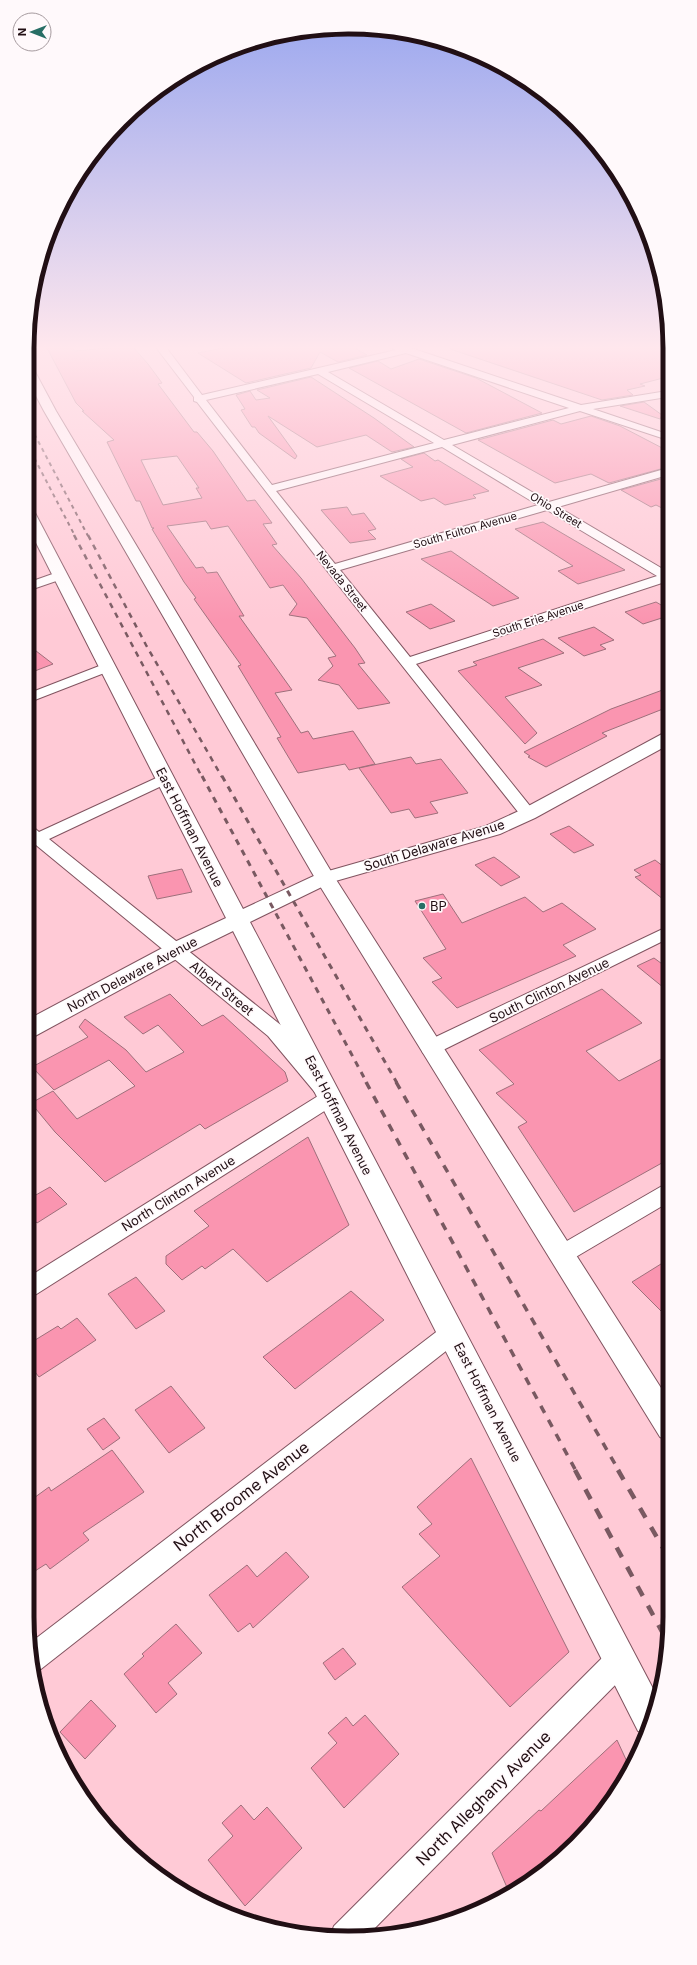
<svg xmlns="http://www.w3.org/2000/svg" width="697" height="1965" font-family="Inter,sans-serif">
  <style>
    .building { fill: #fa95b0; stroke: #9e6f7b; fill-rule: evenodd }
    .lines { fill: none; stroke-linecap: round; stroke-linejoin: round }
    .minor-casing { stroke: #815460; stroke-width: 2 }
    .tertiary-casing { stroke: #815460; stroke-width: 2 }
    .secondary-casing { stroke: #815460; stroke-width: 2 }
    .minor { fill: #fff; fill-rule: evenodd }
    .tertiary { fill: #fff; fill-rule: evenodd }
    .secondary { fill: #fff; fill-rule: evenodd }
    .rail-far4 { stroke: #795961; stroke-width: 2; stroke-dasharray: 4 4; stroke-linecap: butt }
    .rail-far3 { stroke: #795961; stroke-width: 2.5; stroke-dasharray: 5.5 5.5; stroke-linecap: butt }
    .rail-far2 { stroke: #795961; stroke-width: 3; stroke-dasharray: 6 6; stroke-linecap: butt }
    .rail-far1 { stroke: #795961; stroke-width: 3.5; stroke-dasharray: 8 8; stroke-linecap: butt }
    .rail { stroke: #795961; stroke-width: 4.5; stroke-dasharray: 11 11; stroke-linecap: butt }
    .poi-dot { fill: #276e65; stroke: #fff9fb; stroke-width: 1.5 }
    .labels { text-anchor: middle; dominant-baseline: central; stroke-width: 3.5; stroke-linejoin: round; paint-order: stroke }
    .far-street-label { font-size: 11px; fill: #210f14; stroke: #fff9fb }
    .street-label { font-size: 13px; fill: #210f14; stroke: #fff9fb }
    .poi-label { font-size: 13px; fill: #210f14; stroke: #fff9fb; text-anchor: start }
    .near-street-label { font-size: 16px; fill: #210f14; stroke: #fff9fb }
    .rim { fill: none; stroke: #210f14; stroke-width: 5 }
  </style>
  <rect width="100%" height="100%" fill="#ffcad6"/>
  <path class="building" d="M71,346l4,5 57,-5 16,18 14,19 -4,1 36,48h3l16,19 34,50 8,-1 17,23 -9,1 14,20 -5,1 29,33 54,70 10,15 -7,1 32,39 -32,6 -19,-24 -21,-5 15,-14 -5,-8 8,-2 -29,-38 -18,-3 8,-11 -14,-19 -13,3 -42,-62 -17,3 -5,-8 -39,5 29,42 7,-1 4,6 10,-1 27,44h-5l53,74 -17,3 26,40 7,-2 5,8 40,-8 22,33 -26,6 -4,-6 -47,9 -21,-35 4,-1 -43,-71 3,-1 -47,-66 2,-1 -12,-16 -32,-53 2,-1h-2l-12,-27h-4l-29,-59 7,-2 -32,-29h2l-8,-8 -29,-55zM177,456l22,32h-3l6,10 -39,7 -22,-45z
    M233,346h118l16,9 -29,7 -18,-10 -9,16 -65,15 -48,-30z
    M450,346h217v31l-27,7 5,2 -18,4 6,5 -31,5 -152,-51z
    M419,359l57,19 66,35 -76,20 -117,-65 29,-7 13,8z
    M311,377l63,41 40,29 -22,5 -26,-17 -49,12 -49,-31 29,40 -2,3 -36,-26 -4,-6h-3l-11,-17 4,-1 -9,-14 14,-4 6,9 14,-2 -13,-8z
    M644,402l18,13 -2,4 -40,-13z
    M591,416l29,10 48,25v16l-59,16 -18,-9 -36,9 -77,-43 75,-20 8,4z
    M424,453l11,8 3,-1 51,31 -16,4 3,3 -31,7 -11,-7 -13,3 -41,-25 33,-9 -12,-8z
    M668,477v34l-12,-6 -5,2 -30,-17z
    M347,507l5,8 12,-2 12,16 -8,2 8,8 -26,4 -29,-33z
    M543,522l82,48 -47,14 -20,-13 15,-5 -58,-37z
    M451,551l68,47 -26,8 -72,-47z
    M656,602l12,7v7l-25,8 -18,-12z
    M431,604l24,17 -25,8 -24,-17z
    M594,627l20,13 -14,5 6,4 -22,7 -26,-18z
    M543,639l21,14 -46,15 24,17 -37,12 32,36 -12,11 -67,-73 19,-6 -4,-3z
    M27,644l26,20 -26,10z
    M668,688v19l-66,26 5,3 -61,31 -18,-10 2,-1 -6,-4 87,-43z
    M411,757l5,7 25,-5 27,34 -38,9 8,11 -23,5 -6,-9 -18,4 -32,-45z
    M569,826l25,19 -20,8 -24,-19z
    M494,857l7,5 19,15 -19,9 -26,-21z
    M655,860l13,10v33l-33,-26 6,-2 -7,-5z
    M182,869l10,23 -35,7 -9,-23z
    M443,894l19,29 63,-26 18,15 19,-9 34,26 -33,16 13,11 -119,52 -25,-26 10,-4 -19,-20 23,-9 -31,-48z
    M654,958l15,11v23l-32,-26z
    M602,989l40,34 -56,28 33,30 50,-26v104l-95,53 -56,-85 9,-5 -31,-29 18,-9 -35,-34z
    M170,994l32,32 21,-11 62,57 3,9 -83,48 -5,-5 -95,58 -50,-50 -24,-29 22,-12 24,28 58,-33 -26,-26 -55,30 -22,-23 56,-30 -9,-10 6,-8 41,31 20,22 38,-20 -26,-27 -15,9 -19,-17z
    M308,1137l41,88 -82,57 -34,-33 -28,20 -3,-3 -20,14 -16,-16v-8l43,-30 -15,-15z
    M50,1187l17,17 -30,19 -10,-11v-12z
    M669,1259v60l-37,-37z
    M136,1277l29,34 -29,18 -28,-35z
    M351,1291l33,29 -89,69 -32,-32z
    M77,1318l19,22 -57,37 -12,-15v-17l31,-19 3,3z
    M171,1386l34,42 -36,25 -34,-43z
    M104,1418l16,20 -17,12 -16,-21z
    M112,1450l32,42 -61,41 6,7 -39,29 -4,-5 -19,12v-73l22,-16 2,4z
    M471,1458l98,194 -59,55 -108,-120 38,-31 -21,-22 13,-10 -15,-17z
    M286,1552l23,25 -56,51 -3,-5 -12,9 -29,-37 38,-30 10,12z
    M176,1624l26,29 -34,30 9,11 -21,19 -32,-39 20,-18 -2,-2z
    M343,1648l13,16 -21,16 -12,-17z
    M91,1700l25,26 -31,33 -25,-27z
    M365,1715l34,39 -55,54 -33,-40 26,-25 -9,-10 18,-16 7,9z
    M617,1740l12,26 -13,29 -40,49 -49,40 -18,8 -17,-39 47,-43 2,1z
    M241,1805l13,15 13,-13 35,41 -57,58 -37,-46 25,-24 -11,-13z"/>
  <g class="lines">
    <g class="minor-casing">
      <path id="minor" d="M155,346h10l37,49 194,-45 -8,-4 23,2 170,57 86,-14v6l-74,12 74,25 1,6 -88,-29 -128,34 97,57 119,-34v7l-110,32 110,65v9l-252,83 118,147 2,3 -2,3 -6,2 -6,-2 -194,-245 -131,-170 -3,-1v-4zM406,353l163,55 -125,32 -116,-68zM318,374l116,69 -162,42 -66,-85zM442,447l96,58 -203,59 -59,-73zM547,510l110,66 -247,81 -70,-87z
        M61,571l4,1 2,3 -2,3 -38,13v-8z
        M107,663l5,1 2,3 -2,3 -85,33v-9z
        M165,774l5,2 3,3 -3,3 -121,57 233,187 58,72 -3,5 -302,192 -8,3v-20l291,-182 -50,-60 -232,-191 -9,3v-23l6,2 6,5z
        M669,926v12l-232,115 -7,2 -7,-2 -2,-5 2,-5z
        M669,1184v18l-100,59 -8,3 -8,-3 -3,-6 3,-6 109,-63z
        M452,1323l8,3 3,7 -3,7 -419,329 -9,3 -2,-29 414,-317z
        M620,1646l10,4 4,10 -4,10 -264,267 -36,-1 4,-10 276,-276z"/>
    </g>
    <g class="tertiary-casing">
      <path id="tertiary" d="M27,507l5,1 2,3 209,398 75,-35 168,-48 35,-16 141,-76 6,-1v12l-133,73 -35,16 -168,48 -82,40 409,778 -15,33 -6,-2 -405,-800 -49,24 -149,81 -8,2v-18l141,-75 58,-27 -199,-393z"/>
    </g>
    <g class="secondary-casing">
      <path id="secondary" d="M27,364l6,4 23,43 279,467 335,524v39l-10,-4 -345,-559 -271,-467 -17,-32z"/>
    </g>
    <use href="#minor" class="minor"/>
    <use href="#tertiary" class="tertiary"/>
    <use href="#secondary" class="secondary"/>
    <path class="rail-far4" d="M27,420l61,116
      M27,444l48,92"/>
    <path class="rail-far3" d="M74,535l128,242
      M88,535l58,110 76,132"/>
    <path class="rail-far2" d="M202,776l165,307
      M222,776l175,307"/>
    <path class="rail-far1" d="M366,1082l210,389
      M396,1082l223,389"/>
    <path class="rail" d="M575,1470l92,171
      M618,1470l52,90"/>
  </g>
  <linearGradient id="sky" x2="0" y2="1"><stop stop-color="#97a5ef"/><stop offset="0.56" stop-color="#ffe7ed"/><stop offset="1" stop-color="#ffe7ed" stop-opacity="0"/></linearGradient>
  <rect width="697" height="621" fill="url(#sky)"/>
  <circle class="poi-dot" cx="422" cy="906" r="4"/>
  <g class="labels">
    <g class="far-street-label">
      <text transform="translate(556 510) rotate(31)">Ohio Street</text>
      <text transform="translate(465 530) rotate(-16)">South Fulton Avenue</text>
      <text transform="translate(342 581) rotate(51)">Nevada Street</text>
      <text transform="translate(538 619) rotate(-18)">South Erie Avenue</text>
    </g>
    <g class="street-label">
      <text transform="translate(190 827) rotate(63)">East Hoffman Avenue</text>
      <text transform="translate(434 845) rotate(-17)">South Delaware Avenue</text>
      <text transform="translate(132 974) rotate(-28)">North Delaware Avenue</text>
      <text transform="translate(222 988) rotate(39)">Albert Street</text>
      <text transform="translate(549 990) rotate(-26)">South Clinton Avenue</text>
      <text transform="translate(339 1115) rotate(63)">East Hoffman Avenue</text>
      <text transform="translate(178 1193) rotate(-32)">North Clinton Avenue</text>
      <text transform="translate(488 1402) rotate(63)">East Hoffman Avenue</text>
    </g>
    <g class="poi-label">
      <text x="430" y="906">BP</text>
    </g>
    <g class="near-street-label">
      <text transform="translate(241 1496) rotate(-38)">North Broome Avenue</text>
      <text transform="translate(483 1798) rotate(-45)">North Alleghany Avenue</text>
    </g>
  </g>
  <path d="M0 0H697V1965H0ZM348 34H349A314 314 0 0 1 663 348V1617A314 314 0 0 1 349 1931H348A314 314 0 0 1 34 1617V348A314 314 0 0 1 348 34Z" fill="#fff9fb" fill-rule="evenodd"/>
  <path class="rim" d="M348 34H349A314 314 0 0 1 663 348V1617A314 314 0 0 1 349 1931H348A314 314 0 0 1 34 1617V348A314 314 0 0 1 348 34Z"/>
  <g transform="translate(32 32) rotate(270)"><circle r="19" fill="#fff9fb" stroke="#a69b9f"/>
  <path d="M0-3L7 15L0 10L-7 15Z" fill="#276e65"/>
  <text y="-6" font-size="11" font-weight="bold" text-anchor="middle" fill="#210f14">N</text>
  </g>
</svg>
